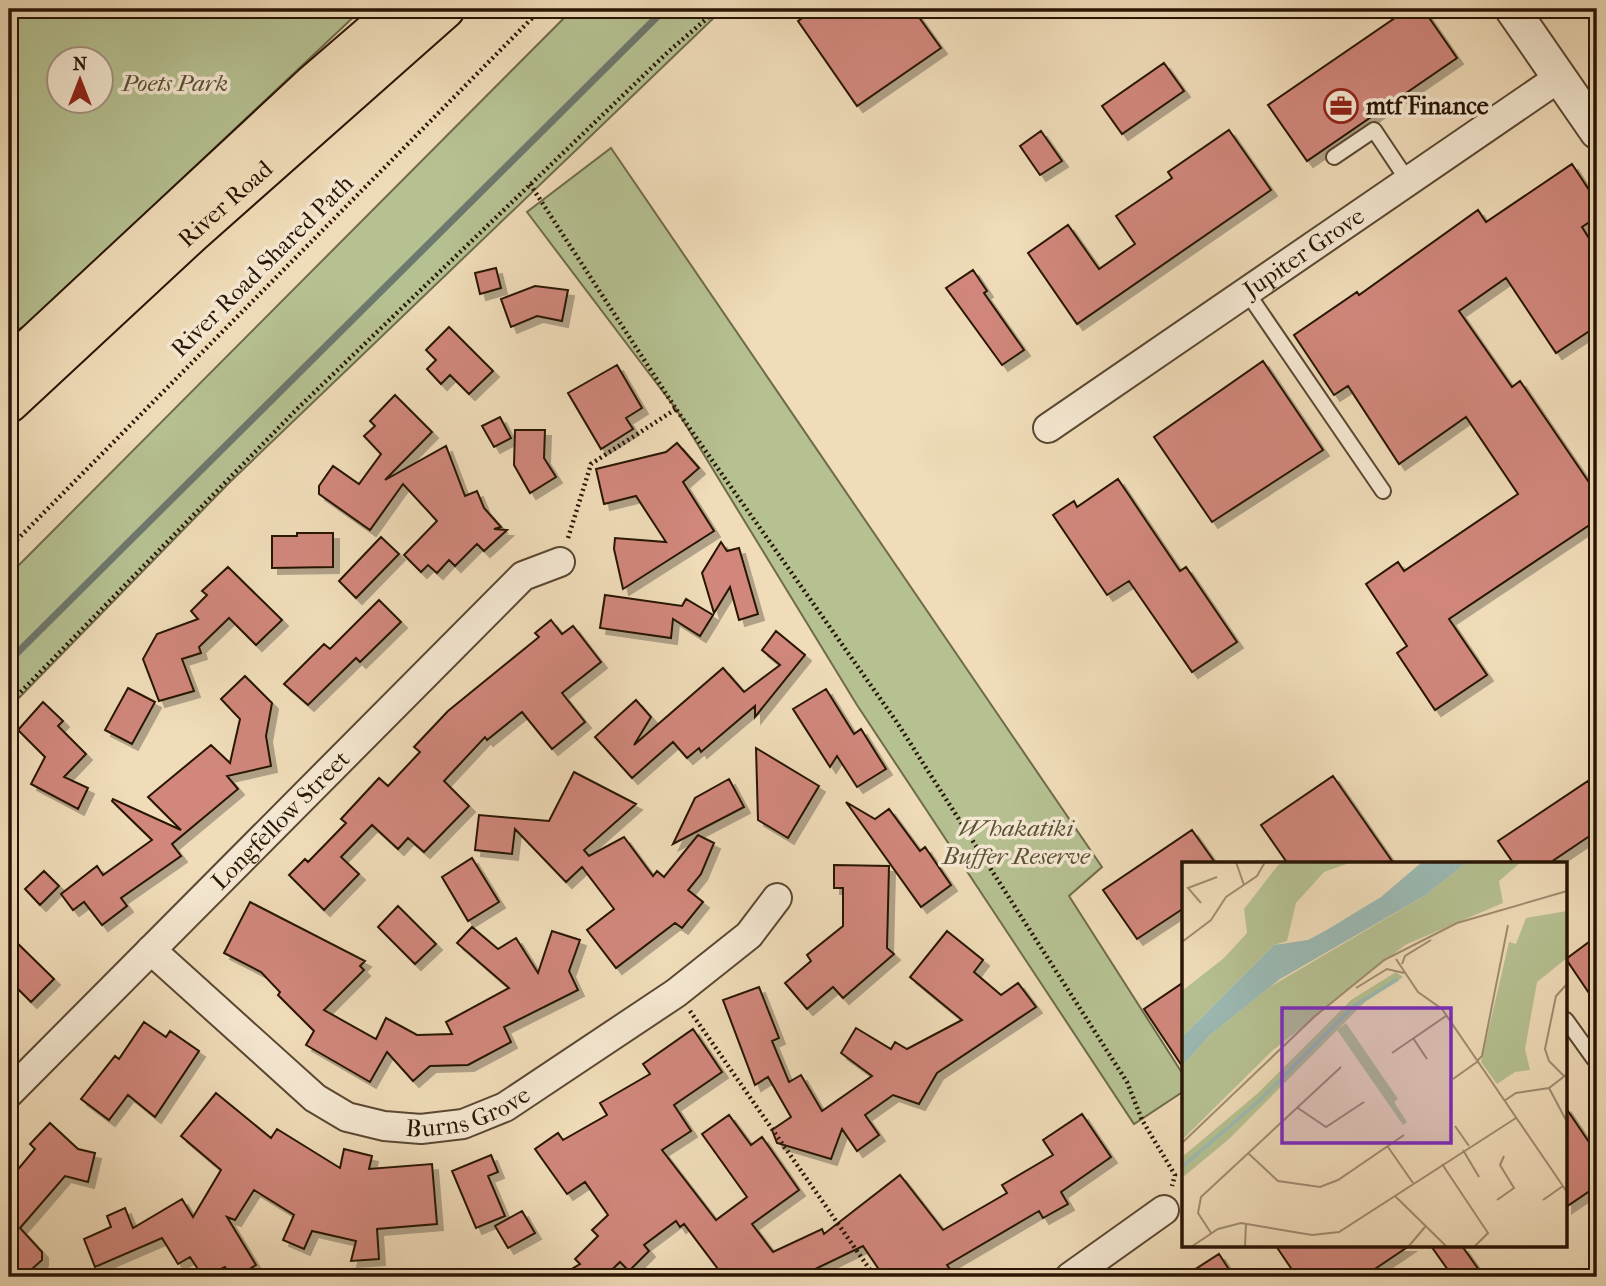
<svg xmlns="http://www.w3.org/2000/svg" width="1606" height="1286" font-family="'IM FELL French Canon',serif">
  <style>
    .green { fill: #b6c192; stroke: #6f6b4b; stroke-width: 2; fill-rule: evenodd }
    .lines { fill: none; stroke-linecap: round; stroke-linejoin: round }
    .stream { stroke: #6d786e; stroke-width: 7 }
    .building { fill: #d1877b; stroke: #281504; stroke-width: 2; filter: url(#shadow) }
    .service-casing { stroke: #5a4731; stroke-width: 18 }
    .minor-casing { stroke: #5a4731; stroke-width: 32 }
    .tertiary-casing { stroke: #5a4731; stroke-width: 37 }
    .trunk-casing { stroke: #281504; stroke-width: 42 }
    .path { stroke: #281504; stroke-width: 4.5; stroke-dasharray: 2 3.5; stroke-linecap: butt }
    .service { stroke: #f5e8d2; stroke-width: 14 }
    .minor { stroke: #f5e8d2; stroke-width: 28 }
    .tertiary { stroke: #f5e8d2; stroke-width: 33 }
    .trunk { stroke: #f0dcb9; stroke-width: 38 }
    .labels { text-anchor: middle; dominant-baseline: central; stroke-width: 7; stroke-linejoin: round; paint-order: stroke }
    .park-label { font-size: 24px; font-style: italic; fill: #5a5136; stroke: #f5e8d2 }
    .poi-label { font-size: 24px; font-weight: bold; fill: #281504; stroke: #f5e8d2; text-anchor: start }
    .street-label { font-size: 24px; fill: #281504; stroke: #f5e8d2 }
    .inset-river { fill: none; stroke: #9bbab4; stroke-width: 3.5 }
    .inset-road { fill: none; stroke: #a08c71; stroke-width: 2 }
    .view { fill: #7b2cbf; fill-opacity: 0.15; stroke: #7b2cbf; stroke-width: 3.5 }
    .inset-edge { fill: none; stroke: #281504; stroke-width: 3.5 }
  </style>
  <defs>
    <filter id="shadow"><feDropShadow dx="6" dy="6" stdDeviation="0" flood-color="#0004"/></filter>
  </defs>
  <rect width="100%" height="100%" fill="#f0dcb9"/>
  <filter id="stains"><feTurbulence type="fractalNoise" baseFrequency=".00286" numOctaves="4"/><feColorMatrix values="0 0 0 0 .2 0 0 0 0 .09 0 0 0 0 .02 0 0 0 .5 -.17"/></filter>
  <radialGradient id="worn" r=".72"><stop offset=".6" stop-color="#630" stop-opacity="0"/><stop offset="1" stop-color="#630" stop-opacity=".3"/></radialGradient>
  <path class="green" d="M9,9h353l-335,316 -18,9zM60,60h42v42h-42z
    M573,9h150l-493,473 -221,226v-133z
    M611,148l491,719 -33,29 115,180v15l-50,33 -277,-419 -181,-296 -149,-197z"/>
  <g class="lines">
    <path class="stream" d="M9,661l656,-652"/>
  </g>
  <path class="building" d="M816,9h97l28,39 -84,58 -59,-85z
    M1408,9h15l34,49 -150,103 -39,-56z
    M1164,63l20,28 -62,43 -20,-28z
    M1229,130l42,60 -194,134 -49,-71 40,-28 31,44 36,-25 -19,-28 56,-38 -4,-6z
    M1041,131l21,30 -22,14 -20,-29z
    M1572,164l25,38v15l-15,10 15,24v75l-41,27 -50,-75 -47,33 53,76 8,-6 77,113v26l-148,99 38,56 -52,35 -38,-57 10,-7 -41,-62 32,-22 6,9 114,-77 -52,-77 -67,47 -51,-78 -14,9 -40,-60 63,-43 2,3 119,-85 8,12z
    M496,268l5,20 -21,6 -5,-21z
    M973,270l14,21 -3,2 40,57 -22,15 -56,-77z
    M535,286l33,4 -6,31 -25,-5 -26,11 -10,-28z
    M449,327l44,44 -24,23 -19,-19 -9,9 -14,-15 9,-9 -10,-10z
    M1263,361l60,89 -111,72 -58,-85z
    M617,365l25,43 -16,10 7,11 -32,20 -33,-56z
    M395,395l37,37 -47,48 61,-34 19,50 12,-5 7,17 17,19 -7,2 13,1 -23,21 -7,-7 -22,22 -6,-6 -12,13 -9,-8 -7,7 -17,-17 33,-34 -34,-37 -33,46 -51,-36v-8l14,-20 26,18 22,-30 -17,-18 11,-10 -5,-5z
    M500,417l11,21 -17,9 -12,-21z
    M515,430h30l-1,28 12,19 -26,16 -16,-28z
    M677,443l22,25 -16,14 31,49 -91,58 -9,-40 1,-11 51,4 -30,-46 -32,8 -8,-35 70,-17z
    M1118,479l62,92 6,-4 51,75 -45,30 -63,-91 -22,14 -54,-80 21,-14 3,6z
    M297,533h36v34l-61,1v-32h25z
    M381,537l18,17 -43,44 -17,-17z
    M721,542l6,9 12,-3 19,66 -19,6 -9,-33 -16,26 -12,-40z
    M228,567l54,53 -26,25 -27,-27 -30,29 2,6 -19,6 12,32 -35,10 -16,-42 14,-25 41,-15 -7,-8 16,-16 -5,-4z
    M605,595l77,11 4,-7 27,16 -13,21 -27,-17 -2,19 -71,-10z
    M379,600l22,22 -41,40 -4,-4 -48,47 -24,-21 40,-40 6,5z
    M551,620l11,14 11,-8 28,36 -39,31 23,29 -33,27 -30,-37 -35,28 -2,-3 -41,44 25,25 -45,46 -16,-14 -10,11 -26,-24 -31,32 18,17 -35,36 -35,-35 16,-16 3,3 38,-39 -5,-4 38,-41 9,8 32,-34 -6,-5 34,-36 91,-74 -4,-4z
    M776,631l29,24 -50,62v-11l-54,46 -2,-4 -12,10 -14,-16 -41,36 -37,-41 41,-37 15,17 -17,28 89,-77 21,24 36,-27 -18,-15z
    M245,676l27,27 -6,33 5,30 -44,10 11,13 -66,55 9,12 -60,42 6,8 -25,19 -18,-23 -11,8 -12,-16 36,-28 6,9 49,-35 -40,-39 1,-2 68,31 -33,-33 63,-52 19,18 10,-44 -19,-20z
    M128,688l27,14 -23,42 -27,-14z
    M826,689l28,45 7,-5 25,40 -29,18 -20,-31 -7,11 -37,-58z
    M43,702l20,19 -5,5 28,28 -22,23 24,11 -10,21 -47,-25 14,-27 -27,-27z
    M756,748l63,38 -31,52 -30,-18z
    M574,772l62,32 -52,46 5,6 35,-19 29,39 4,-5 7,6 34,-42 16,8 -13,31 -13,16 15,12 -21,26 -7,-5 -59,45 -29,-38 27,-21 -32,-42 -16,15 -51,-53 -3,25 -37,-4 4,-35 70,6z
    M1333,776l61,88h-106l-27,-39z
    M729,779l15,28 -71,37 22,-46z
    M1588,781l9,14v36l-49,33h-34l-16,-23z
    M846,802l29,17 14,-10 31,42 5,-4 26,38 -30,22z
    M1192,830l24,34h-32v44l-47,31 -34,-49z
    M472,858l27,44 -31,19 -26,-44z
    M834,865l55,1 -2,82 7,6 -51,44 -10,-11 -26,22 -22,-26 26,-22 -4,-6 36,-29v-38h-9z
    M44,871l15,15 -19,19 -15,-16z
    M250,902l115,59 -5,5 4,4 -40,40 52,29 10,-21 31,17 35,-1 -6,-12 63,-34 -52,-45 15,-16 26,22 18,-11 22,35 14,-42 28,9 -11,31 9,19 -74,37 7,15 -43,23 -38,1 -17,15 -26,-29 -17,30 -64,-37 8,-14 -36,-36 2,-3 -19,-20 -37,-19z
    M398,906l38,38 -21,20 -37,-37z
    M947,931l36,29 -9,12 27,23 17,-12 18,24 -99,66 -18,31 -26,-9 -28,20 14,20 -22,16 -15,-22 -11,30 -54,-16 -5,-13 19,-13 -23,-40 -13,8 -32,-85 36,-13 20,51 -7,3 17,41 12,-7 21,36 50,-35 -31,-23 15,-25 35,21 4,-7 12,7 55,-29 -52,-43z
    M9,935l45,44 -23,23 -22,-22z
    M1597,936v69l-31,-46z
    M1184,982v87l-40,-60z
    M144,1022l22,15 4,-6 29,20 -44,66 -27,-22 -19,25 -28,-21 34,-43 4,3z
    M693,1029l29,43 -48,33 17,26 -29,19 54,70 31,-23 -45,-63 27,-19 22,30 11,-8 37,53 -47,34 21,28 49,-23 2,5 76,-59 43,55 64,-37 -5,-8 51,-30 -10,-15 39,-26 29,43 -50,35 7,12 -25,14 -4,-7 -92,54 9,12h-72l-21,-31 -52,25 3,6h-90l-40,-53 -4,3 -4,-6 -32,24 5,6 -20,20 -9,-9 -16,15h-46l22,-13 -5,-5 23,-23 -6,-6 16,-15 -23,-33 -18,12 -32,-45 23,-16 5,7 44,-25 -7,-12 50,-29 -7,-10z
    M216,1093l55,45 6,-9 63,39 4,-19 28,7 -3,13 63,-5 5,60 -60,5 2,30 -28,2 5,-20 -44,-10 -8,18 -21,-9 11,-25 -40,-25 -19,30 -8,-3 29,48 -20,12h-5l-6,-10 -22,10 -13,-20 -12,7 -16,-26 -67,29 -11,-28 27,-12 -4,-11 18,-8 8,20 49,-29 11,18 28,-47 -40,-34z
    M1566,1108l31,46v32l-31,21z
    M50,1123l28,26 17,4 -7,29 -23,-6 -45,52 22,24v8l-19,17h-14v-97l26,-31 -5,-5z
    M491,1155l7,17 -10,4 17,40 -29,12 -24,-57z
    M522,1211l13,22 -27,15 -13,-22z
    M1276,1246h133l-46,31h-66z
    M1431,1246h31l22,31h-31z
    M1219,1254l15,23h-51z"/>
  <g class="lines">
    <g class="service-casing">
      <path id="service" d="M1334,157l40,-27 34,51
        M1246,291l137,200
        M1566,1020l28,39"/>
    </g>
    <g class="minor-casing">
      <g id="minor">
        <path id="s1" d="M1048,428l512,-351"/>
        <path id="s2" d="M151,950l164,148 32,19 37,9 37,3 42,-5 42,-17 171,-114 73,-58 28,-37"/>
        <path id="s3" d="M9,1093l514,-517 37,-14"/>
        <path d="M1070,1277l94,-67"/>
      </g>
    </g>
    <g class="tertiary-casing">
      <path id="tertiary" d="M1512,9l85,123"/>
    </g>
    <g class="trunk-casing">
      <g id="trunk">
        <path d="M9,367l303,-282 88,-76"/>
        <path id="s4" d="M9,403l182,-169 254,-225"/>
      </g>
    </g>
    <path class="path" d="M530,184l146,225 220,312 231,361 15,38 33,55 -3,11
      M568,538l23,-74 85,-55
      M9,548l532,-539
      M9,704l288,-295 372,-358 49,-42
      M690,1011l185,266"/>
    <use href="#service" class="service"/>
    <use href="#minor" class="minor"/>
    <use href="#tertiary" class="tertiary"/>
    <use href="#trunk" class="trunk"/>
  </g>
  <defs>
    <g id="office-ring" transform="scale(1.75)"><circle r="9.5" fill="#f5e8d2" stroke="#8f2418" stroke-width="1.5"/><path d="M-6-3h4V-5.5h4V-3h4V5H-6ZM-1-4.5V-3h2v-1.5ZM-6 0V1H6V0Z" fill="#8f2418"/></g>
  </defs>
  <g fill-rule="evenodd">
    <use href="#office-ring" x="1341" y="106"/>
  </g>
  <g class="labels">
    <g class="park-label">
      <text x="175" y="83">Poets Park</text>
      <text x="1016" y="828">Whakatiki<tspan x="1016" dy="28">Buffer Reserve</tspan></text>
    </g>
    <g class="poi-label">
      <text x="1366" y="106">mtf Finance</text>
    </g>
    <g class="street-label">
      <text stroke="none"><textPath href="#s4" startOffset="294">River Road</textPath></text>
      <text stroke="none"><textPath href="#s1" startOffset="310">Jupiter Grove</textPath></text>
      <text transform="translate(262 266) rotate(-45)">River Road Shared Path</text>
      <text stroke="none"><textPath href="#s3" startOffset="385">Longfellow Street</textPath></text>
      <text stroke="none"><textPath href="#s2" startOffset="383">Burns Grove</textPath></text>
    </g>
  </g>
  <g transform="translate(1182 862)">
    <rect width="385" height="385" fill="#f0dcb9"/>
    <path d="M170,0l-28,10 -28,31 -9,38 -13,4 -92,92v-46l42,-33 23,-25 -3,-24 35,-45zM285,0h54l-22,19 4,22 -98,42 -133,106 -90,89v-74l28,-31 60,-48 156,-92zM385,49v47l-30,24 -12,67 5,21 -15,2 -18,12 -16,-22 28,-120 7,2 10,-26zM214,110l7,5 -38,25 -136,137 -47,39v-21l75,-63 94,-94zM164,161l52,76 -4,3 13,20 -4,3 -66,-95z" fill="#b6c192"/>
    <path d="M240,0h45l-41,33 -146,84 -70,56 -28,31v-29l92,-92 34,-5 17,-9 56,-34z" fill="#9bbab4"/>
    <path class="inset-river" d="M0,305l77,-66 95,-95 44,-27"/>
    <path class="inset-road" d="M54,0l8,23M19,41l-13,-15 29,-11M0,80l29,-22 15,-23 31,-21 8,-14M214,97l22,33 24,17 125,183M220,102l3,-8 26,-16M174,126l31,-19 17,4M231,176l14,21M210,191l54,-37M295,199l5,-5 26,-131M383,215l-16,-16 -4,-12 11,-53 11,-12M271,217l24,-17M367,226l18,34M322,239l12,-8 33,-5 17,-13M116,246l28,19 38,-25M273,264l14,20M0,281l132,-126 70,-57 73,-37 110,-32M206,285l25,36M281,288l16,27M67,292l29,27 42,6 18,-7 66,-45M260,302l46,69 -14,14M213,334l52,51M315,338l17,-12 -14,-23 4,-9M361,338l20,-14M29,371l-13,-20 3,-16 140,-130M9,385l27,-18 23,-6 71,12 27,-3 177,-114M63,385l1,-24M226,385l17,-20"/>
    <path class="view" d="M100,146h169v135h-169z"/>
    <rect width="385" height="385" class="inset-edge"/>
  </g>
  <rect width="1606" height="1286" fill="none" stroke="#f0dcb9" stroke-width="35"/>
  <rect x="10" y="10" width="1585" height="1265" fill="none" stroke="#281504" stroke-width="3.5"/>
  <rect x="18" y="18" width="1571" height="1251" fill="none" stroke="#281504" stroke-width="2"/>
  <g transform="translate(80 80)"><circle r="33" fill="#f5e8d2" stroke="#a39480" stroke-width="2"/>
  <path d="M0-5L12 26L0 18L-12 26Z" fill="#8f2418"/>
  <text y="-10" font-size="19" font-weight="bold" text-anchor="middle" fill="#281504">N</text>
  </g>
  <rect width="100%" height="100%" filter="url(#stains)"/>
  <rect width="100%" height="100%" fill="url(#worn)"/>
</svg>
